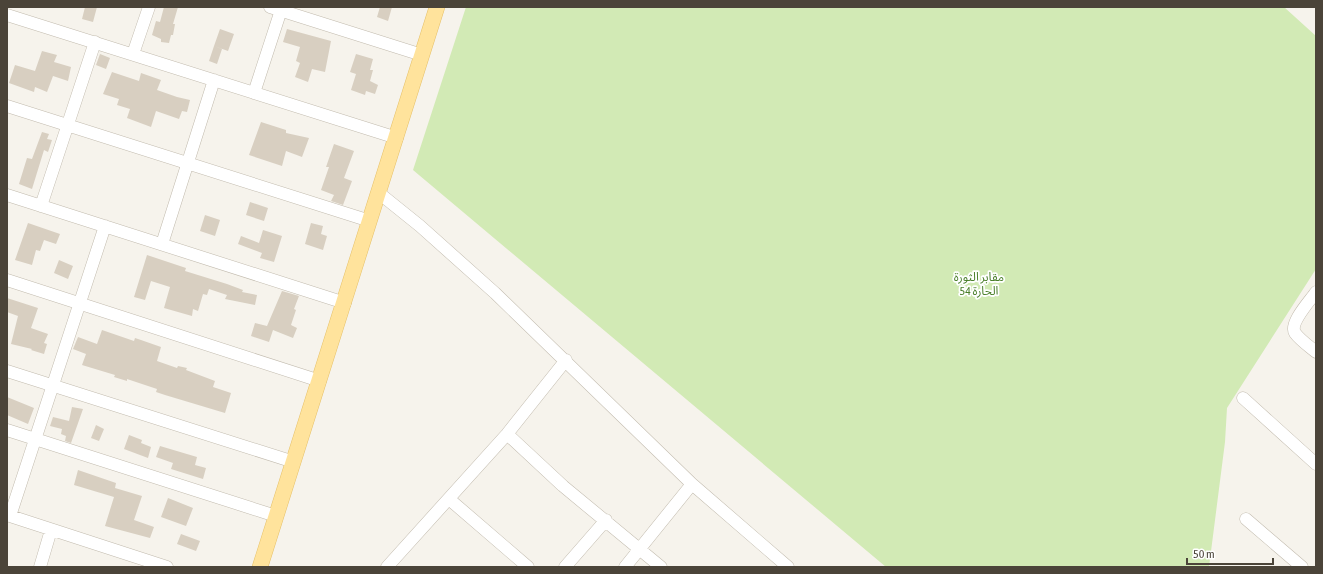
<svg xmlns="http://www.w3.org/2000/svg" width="1323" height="574" font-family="'Asap Condensed','Noto Sans Arabic',sans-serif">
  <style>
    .green { fill: #d2eab5 }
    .building { fill: #d8cfc1 }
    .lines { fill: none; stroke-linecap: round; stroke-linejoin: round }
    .minor-casing { stroke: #c2bbae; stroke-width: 13 }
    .major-casing { stroke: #e6c16a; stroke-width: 16 }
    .minor { stroke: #fff; stroke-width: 12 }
    .major { stroke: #ffe39c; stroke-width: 15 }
    .labels { text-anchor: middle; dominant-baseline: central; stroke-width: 3.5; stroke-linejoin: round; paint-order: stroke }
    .park-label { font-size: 12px; fill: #4a7f2a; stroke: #fff }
  </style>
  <rect width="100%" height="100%" fill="#f6f3ec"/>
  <path class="green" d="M466,7h818l32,29v233l-89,139 -2,34 -16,125h-323l-473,-397z"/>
  <path class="building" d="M85,7h12l-4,15 -11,-3z
    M164,7h14l-5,17h2l-2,11h-2l-2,8 -8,-1v-3l-9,-4 4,-14 4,1z
    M380,7h12l-4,14 -11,-4z
    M220,29l14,5 -6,17 -14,-5z
    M287,29l44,12 -6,31 -13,-3 -4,13 -13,-5 5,-14 -4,-2 4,-14 -17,-5z
    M214,46l8,3 -5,15 -8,-3z
    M42,51l15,4 -3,7 17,5 -3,14 -15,-5 -6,16 -12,-5 -1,5 -25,-9 6,-18 20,6z
    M100,54l10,4 -4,11 -10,-4z
    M356,54l17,5 -3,11h3l-3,11 8,4 -3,9 -9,-3 -1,4 -14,-5 5,-16 -6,-2z
    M112,72l27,9 2,-8 20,7 -4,10 20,7 13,3 -3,12 -5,-1 -3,8 -23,-8 -5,16 -24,-9 3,-9 -13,-4 2,-6 -16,-5z
    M261,122l25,8v3l23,5 -7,19 -16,-6 -4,15 -33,-11z
    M42,132l7,2 -2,5 5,1 -4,12 -4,-2 -12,39 -13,-5 8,-26 5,1z
    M334,144l20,7 -10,27 8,3 -9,24 -12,-4 3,-6 -13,-5 8,-23h-3z
    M250,202l18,6 -4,13 -18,-6z
    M205,215l15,5 -5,16 -15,-5z
    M28,223l32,11 -4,10 -12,-4 -4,11 -4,-1 -4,15 -17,-5z
    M311,223l12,3 -2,8 6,2 -4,14 -18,-6z
    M263,230l19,6 -8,26 -14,-4 2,-5 -24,-9 3,-8 18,7z
    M147,255l39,13 -1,3 42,13 16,6 -1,2 15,3 -2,10 -30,-6 2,-4 -18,-6 -2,6 -4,-1 -5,17 -5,-2 -1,7 -28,-8 6,-21 -19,-6 -6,19 -11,-3z
    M59,260l14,6 -5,13 -14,-6z
    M282,291l17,5 -5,13 2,1 -5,15 6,3 -4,10 -20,-8 -4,12 -18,-6 4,-13 12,3z
    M7,298l31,10 -7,20 17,6 -4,9 3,1 -3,10 -13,-4 1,-1 -21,-5 7,-28 -11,-4z
    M102,330l32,11 1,-3 6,2 20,7 -4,14 20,7 1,-2 9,2 -1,2 29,11 -2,6 18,6 -6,20 -60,-18 -9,-3 1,-3 -30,-10v2l-13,-4 1,-2 -33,-10 4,-11 -13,-5 5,-12 19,7z
    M7,397l27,11 -6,16 -21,-9z
    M72,407l11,2 -12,34 -6,-2 1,-5 -5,-2 1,-5 -12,-3 3,-9 16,4z
    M96,425l8,4 -5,12 -8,-3z
    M129,435l13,5 -1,3 10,4 -3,11 -24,-9z
    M160,446l37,11 -2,8 11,3 -3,11 -32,-10 2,-6 -17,-6z
    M78,470l38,13 -1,5 27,8 -8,24 20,7 -4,11 -45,-12 9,-29 -40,-12z
    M168,498l25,10 -7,18 -25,-9z
    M181,534l19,7 -4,10 -19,-7z"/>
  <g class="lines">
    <g class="minor-casing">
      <path id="minor" d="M270,7l152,48
        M7,15l390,123
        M133,54l16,-47
        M254,93l28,-86
        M7,106l363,115
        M379,193l41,33 75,67 197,191 96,83
        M7,195l338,108
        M41,206l54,-164
        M162,244l52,-164
        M7,280l313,101
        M1316,292c-6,9 -27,31 -21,41 5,7 15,14 21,19
        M7,371l287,91
        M1243,398l73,66
        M7,430l269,86
        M507,434l56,52 98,81
        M449,499l79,68
        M7,515l160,52
        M10,516l95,-290
        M1246,519l56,48
        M40,567l11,-37
        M387,567l120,-133 59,-74
        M565,567l41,-47
        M625,567l67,-83"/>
    </g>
    <g class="major-casing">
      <path id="major" d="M260,567l177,-560"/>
    </g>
    <use href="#minor" class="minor"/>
    <use href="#major" class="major"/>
  </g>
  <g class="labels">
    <g class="park-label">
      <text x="979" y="277">مقابر الثورة<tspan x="979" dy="14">الحارة 54</tspan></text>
    </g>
  </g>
  <rect width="1323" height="574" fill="none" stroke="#4b4439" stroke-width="16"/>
  <path d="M1187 558v6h86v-6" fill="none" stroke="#4b4439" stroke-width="2"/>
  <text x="1193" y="558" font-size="12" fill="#4b4439" stroke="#ffffff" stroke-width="3" paint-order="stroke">50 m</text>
</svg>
